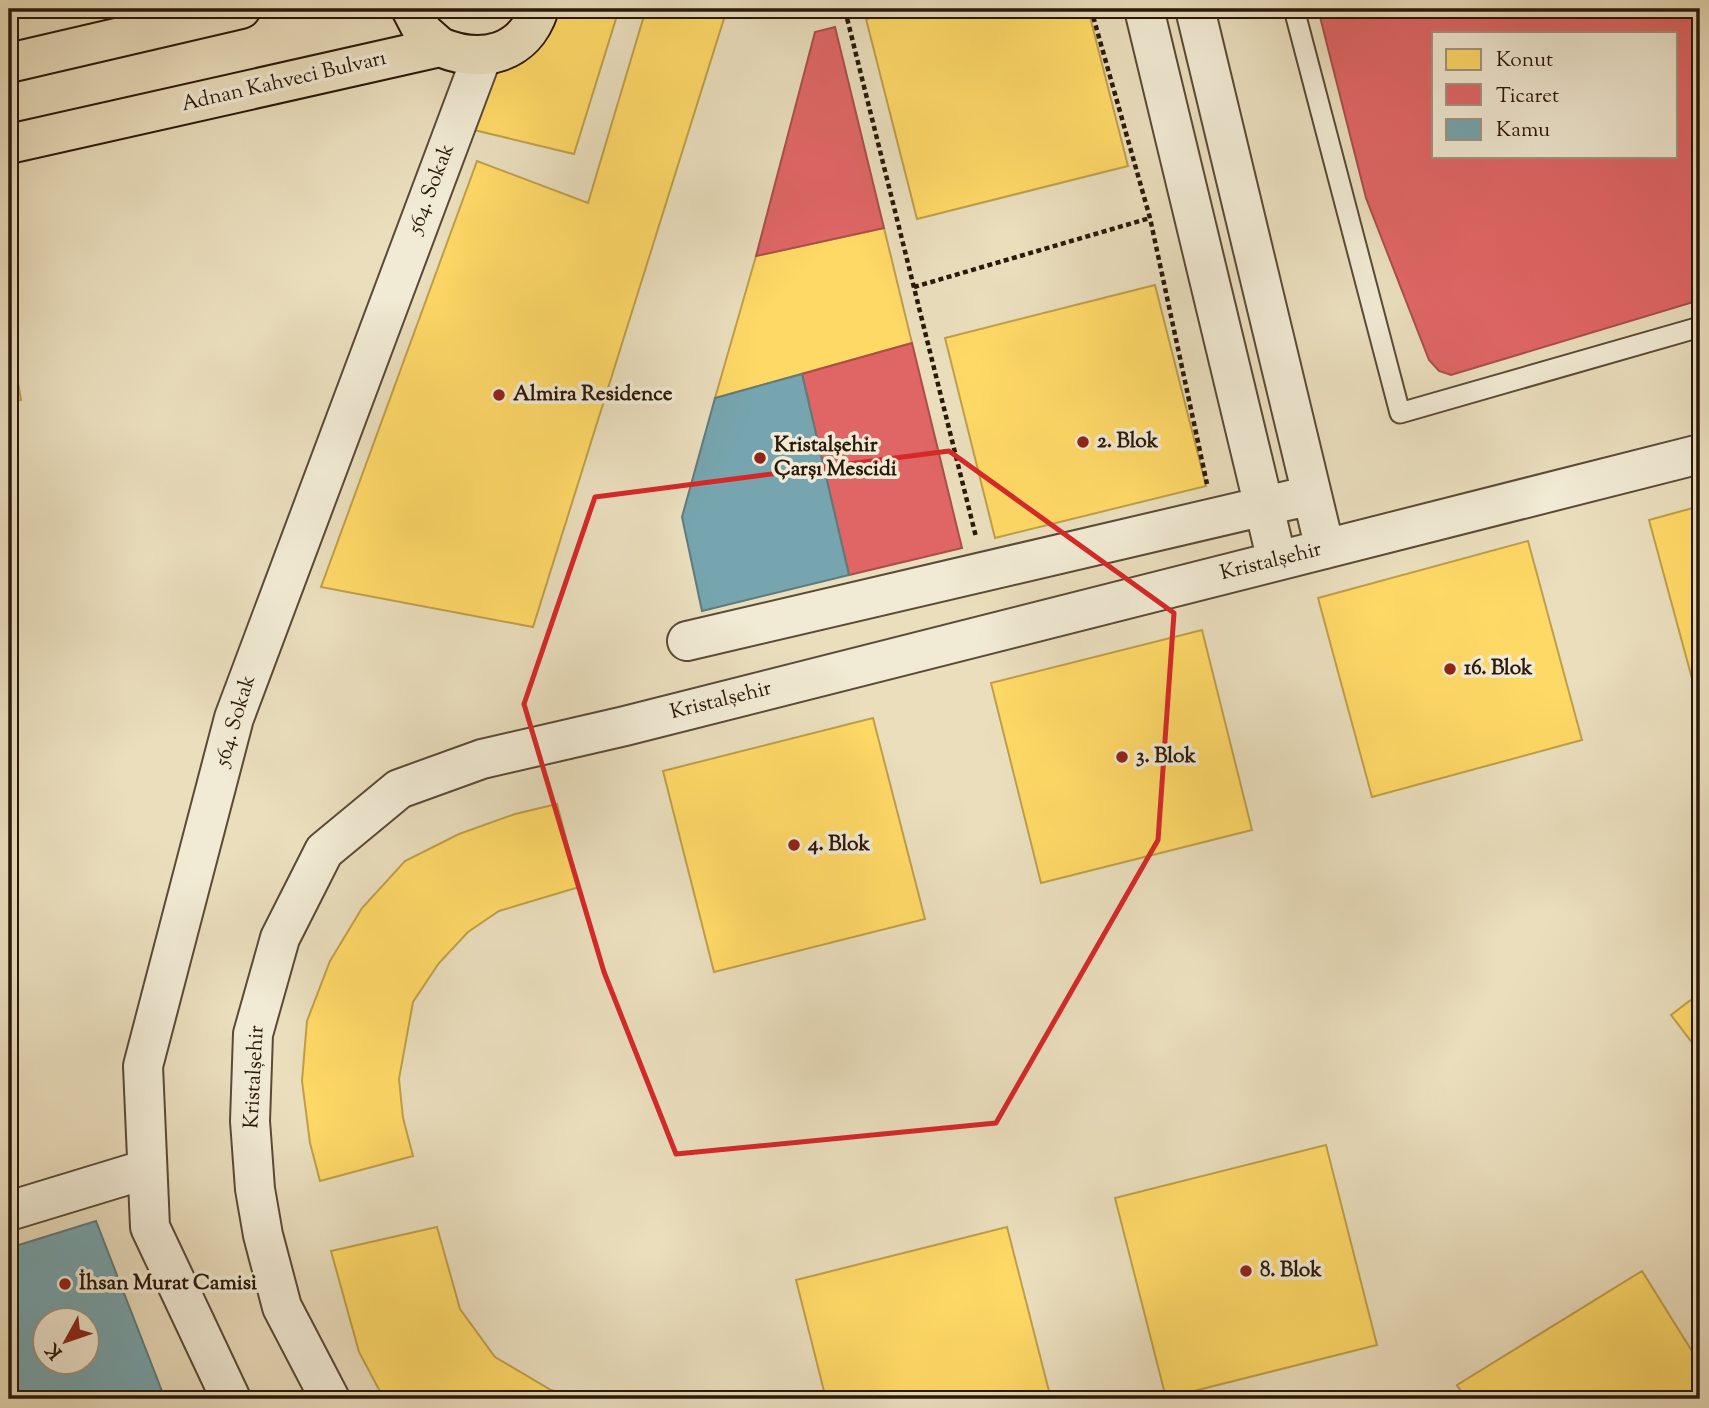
<svg xmlns="http://www.w3.org/2000/svg" width="1709" height="1408" font-family="'Sorts Mill Goudy',serif">
  <style>
    .homes { fill: #ffd966; stroke: #bf9f4a; stroke-width: 2 }
    .shops { fill: #e06666; stroke: #a94f4a; stroke-width: 2; fill-rule: evenodd }
    .public { fill: #76a5af; stroke: #5f7b7d; stroke-width: 2; fill-rule: evenodd }
    .lines { fill: none; stroke-linecap: round; stroke-linejoin: round }
    .service-casing { stroke: #5a4a36; stroke-width: 23 }
    .minor-casing { stroke: #5a4a36; stroke-width: 42 }
    .primary-casing { stroke: #2a1809; stroke-width: 42 }
    .path { stroke: #2a1809; stroke-width: 4.5; stroke-dasharray: 5 3.5; stroke-linecap: butt }
    .service { stroke: #f1ead4; stroke-width: 19 }
    .minor { stroke: #f1ead4; stroke-width: 38 }
    .primary { stroke: #eadebd; stroke-width: 38 }
    .marked { fill: none; stroke: #d62828; stroke-width: 5; stroke-linejoin: round }
    .poi-dot { fill: #8f2418; stroke: #f1ead4; stroke-width: 2.5 }
    .labels { text-anchor: middle; dominant-baseline: central; stroke-width: 7; stroke-linejoin: round; paint-order: stroke }
    .street-label { font-size: 21px; fill: #2a1809; stroke: #f1ead4 }
    .poi-label { font-size: 21px; font-weight: bold; fill: #2a1809; stroke: #f1ead4; text-anchor: start }
  </style>
  <rect width="100%" height="100%" fill="#eadebd"/>
  <filter id="stains"><feTurbulence type="fractalNoise" baseFrequency=".00286" numOctaves="4"/><feColorMatrix values="0 0 0 0 .2 0 0 0 0 .09 0 0 0 0 .02 0 0 0 .5 -.17"/></filter>
  <radialGradient id="worn" r=".72"><stop offset=".6" stop-color="#630" stop-opacity="0"/><stop offset="1" stop-color="#630" stop-opacity=".3"/></radialGradient>
  <path class="homes" d="M551,9h68l-45,145 -100,-24 16,-61z
    M646,9h81l-194,618 -212,-40 156,-426 111,42z
    M907,9h181l40,157 -211,53 -51,-200z
    M884,228l28,115 -197,55 41,-142z
    M1155,285l51,201 -211,52 -50,-200z
    M9,332l12,68 -12,2z
    M1700,506v202l-51,-188z
    M1528,541l54,199 -210,57 -54,-199z
    M1202,630l50,200 -211,53 -50,-200z
    M9,645l5,62h-5z
    M873,718l52,201 -211,53 -51,-201z
    M557,804l22,83 -80,24 -31,21 -29,31 -26,39 -14,77 4,39 10,38 -93,25 -10,-38 -8,-62 5,-60 23,-60 32,-53 43,-47 54,-27 56,-20z
    M1700,993v60l-29,-38z
    M1326,1145l51,200 -211,53 -51,-200z
    M437,1227l23,82 35,48 56,33 32,9h-199l-25,-47 -28,-101z
    M1007,1227l44,172h-225l-30,-119z
    M1642,1271l58,93v35h-234l-9,-14z
    M705,1391l3,8h-50z"/>
  <path class="shops" d="M1318,9h382v291l-249,75 -12,-4 -10,-11 -63,-162zM1434,33h242v123h-242z
    M835,27l49,201 -128,28 59,-224z
    M912,343l50,205 -113,27 -47,-201z"/>
  <path class="public" d="M802,374l47,201 -147,36 -20,-94 33,-119z
    M96,1221l69,178h-156v-151zM46,1320h42v42h-42z"/>
  <g class="lines">
    <g class="service-casing">
      <path id="service" d="M1294,9l106,404 300,-86"/>
    </g>
    <g class="minor-casing">
      <path id="minor" d="M1144,9l133,552
        M1195,9l130,540
        M687,641l625,-146
        M9,1211l138,-42
        M231,1399l-81,-172 -7,-161 91,-348 248,-662
        M330,1399l-48,-92 -19,-72 -8,-46 -5,-68 3,-87 27,-96 44,-87 75,-62 83,-30 143,-33 1075,-272"/>
    </g>
    <g class="primary-casing">
      <path id="primary" d="M411,9l12,23 17,15
        M9,63l232,-54
        M9,144l431,-97c41,17 84,8 99,-38"/>
    </g>
    <path class="path" d="M866,9l-20,5 130,523
      M1091,9l59,209 57,266
      M914,287l236,-69"/>
    <use href="#service" class="service"/>
    <use href="#minor" class="minor"/>
    <use href="#primary" class="primary"/>
  </g>
  <path class="marked" d="M949,451l225,162 -16,227 -162,283 -320,31 -72,-182 -80,-268 71,-207z"/>
  <g class="poi-dot">
    <circle cx="499" cy="395" r="7"/>
    <circle cx="1083" cy="442" r="7"/>
    <circle cx="760" cy="458" r="7"/>
    <circle cx="1450" cy="669" r="7"/>
    <circle cx="1122" cy="757" r="7"/>
    <circle cx="794" cy="845" r="7"/>
    <circle cx="1246" cy="1271" r="7"/>
    <circle cx="65" cy="1284" r="7"/>
  </g>
  <g class="labels">
    <g class="street-label">
      <text transform="translate(284 82) rotate(-13)">Adnan Kahveci Bulvarı</text>
      <text transform="translate(432 189) rotate(-69)">564. Sokak</text>
      <text transform="translate(1271 562) rotate(-14)">Kristalşehir</text>
      <text transform="translate(721 701) rotate(-14)">Kristalşehir</text>
      <text transform="translate(236 721) rotate(-73)">564. Sokak</text>
      <text transform="translate(255 1077) rotate(-87)">Kristalşehir</text>
    </g>
    <g class="poi-label">
      <text x="513" y="395">Almira Residence</text>
      <text x="1097" y="442">2. Blok</text>
      <text x="774" y="446">Kristalşehir<tspan x="774" dy="24">Çarşı Mescidi</tspan></text>
      <text x="1464" y="669">16. Blok</text>
      <text x="1136" y="757">3. Blok</text>
      <text x="808" y="845">4. Blok</text>
      <text x="1260" y="1271">8. Blok</text>
      <text x="79" y="1284">İhsan Murat Camisi</text>
    </g>
  </g>
  <rect width="1709" height="1408" fill="none" stroke="#eadebd" stroke-width="35"/>
  <rect x="10" y="10" width="1688" height="1387" fill="none" stroke="#2a1809" stroke-width="3.5"/>
  <rect x="18" y="18" width="1674" height="1373" fill="none" stroke="#2a1809" stroke-width="2"/>
  <rect x="1432" y="32" width="245" height="126" fill="#f1ead4" stroke="#a19683" stroke-width="2"/>
  <rect x="1446" y="49" width="35" height="21" fill="#ffd966" stroke="#a19683" stroke-width="2"/>
  <text x="1496" y="66" font-size="21" fill="#2a1809">Konut</text>
  <rect x="1446" y="84" width="35" height="21" fill="#e06666" stroke="#a19683" stroke-width="2"/>
  <text x="1496" y="102" font-size="21" fill="#2a1809">Ticaret</text>
  <rect x="1446" y="119" width="35" height="21" fill="#76a5af" stroke="#a19683" stroke-width="2"/>
  <text x="1496" y="136" font-size="21" fill="#2a1809">Kamu</text>
  <g transform="translate(66 1341) rotate(230)"><circle r="33" fill="#f1ead4" stroke="#a19683" stroke-width="2"/>
  <path d="M0-5L12 26L0 18L-12 26Z" fill="#8f2418"/>
  <text y="-10" font-size="19" font-weight="bold" text-anchor="middle" fill="#2a1809">K</text>
  </g>
  <rect width="100%" height="100%" filter="url(#stains)"/>
  <rect width="100%" height="100%" fill="url(#worn)"/>
</svg>
